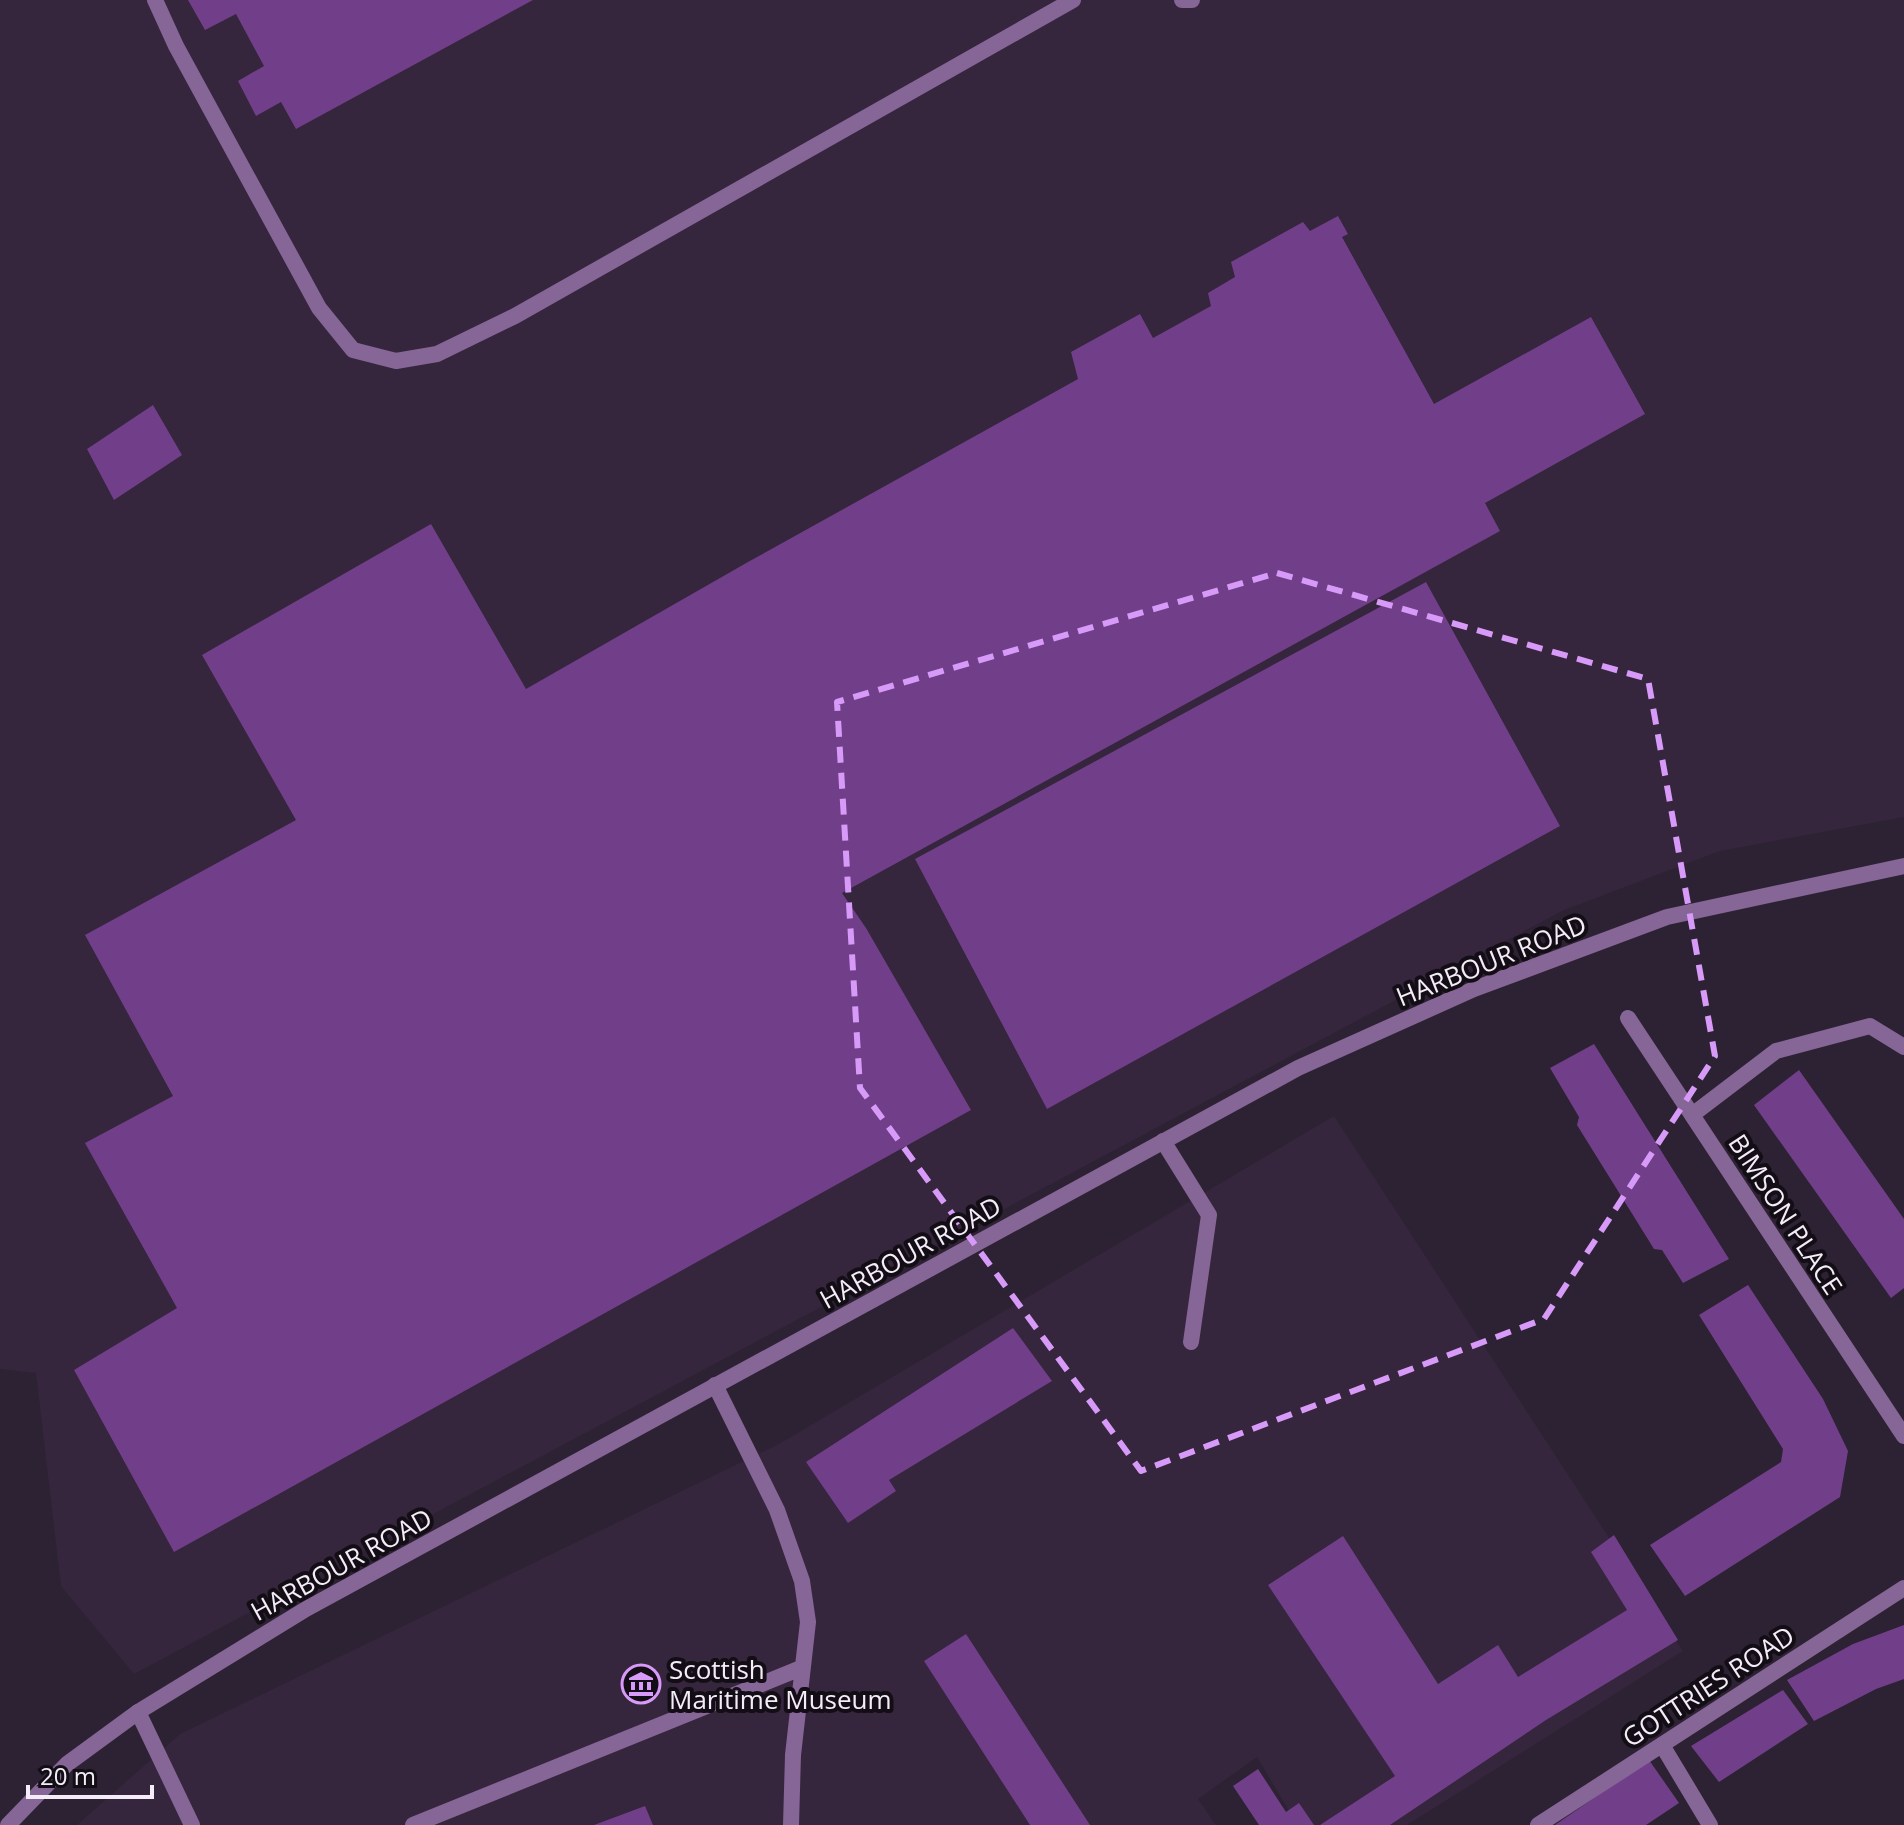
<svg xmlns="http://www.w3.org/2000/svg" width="1904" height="1825" font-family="'Open Sans',sans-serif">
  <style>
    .built { fill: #35253d }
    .building { fill: #713f89 }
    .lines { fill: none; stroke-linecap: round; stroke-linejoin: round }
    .service { stroke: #866597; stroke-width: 16 }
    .minor { stroke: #866597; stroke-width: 16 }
    .tertiary { stroke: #866597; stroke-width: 16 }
    .marked { fill: none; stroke: #d89af8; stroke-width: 6; stroke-dasharray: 16 10; stroke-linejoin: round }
    .labels { text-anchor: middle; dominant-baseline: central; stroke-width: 8; stroke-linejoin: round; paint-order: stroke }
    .street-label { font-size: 26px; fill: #f4ecf8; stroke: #130e15 }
    .poi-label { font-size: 26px; fill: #f4ecf8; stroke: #130e15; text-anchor: start }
  </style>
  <rect width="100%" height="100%" fill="#2d2233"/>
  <path class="built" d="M0,0h1904v817l-184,34 -156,59 -1430,764 -73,-88 -25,-213 -36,-4z
    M1334,1116l349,535 -276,174h-110l-40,-68 -59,42 18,26h-1139l103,-91 599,-290z"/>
  <path class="building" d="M188,0h345l-237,129 -15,-27 -25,14 -18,-35 26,-15 -28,-52 -31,16z
    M1338,216l10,18 -6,3 92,167 157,-87 54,97 -160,89 15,28 -658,362 24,35 105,182 -797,442 -100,-182 103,-62 -92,-165 88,-47 -88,-161 211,-115 -94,-165 229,-131 95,165 222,-127 330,-183 -7,-27 69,-38 13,24 58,-32 -3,-13 27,-16 -4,-15 72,-40 7,9z
    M153,405l29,50 -68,45 -27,-51z
    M1426,582l134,244 -513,283 -132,-250z
    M1594,1044l135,215 -46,24 -21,-33 -8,-1 -77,-124 2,-8 -29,-49z
    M1799,1070l105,149v69l-13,10 -137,-193z
    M1748,1285l75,114 25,52 -8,46 -155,99 -35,-51 131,-83 2,-13 -84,-134z
    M1013,1328l39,53 -163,99 7,11 -48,32 -42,-61z
    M1614,1535l64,105 -132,80 -156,105h-70l75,-49 -127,-191 75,-49 95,148 60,-39 20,32 109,-67 -36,-58z
    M1904,1625v54l-28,10 -62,32 -27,-41 66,-36z
    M966,1634l124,191h-60l-106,-164z
    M1783,1690l25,34 -89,58 -28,-36z
    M1649,1760l30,43 -33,22h-91z
    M1258,1769l28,43 13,-9 15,22h-55l-26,-39z
    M645,1806l8,19h-59z"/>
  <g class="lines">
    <path class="service" d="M155,0l21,46 143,262 34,42 43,11 41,-7 78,-38 558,-316
      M1182,0h10
      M1163,1141l46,74 -18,127
      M715,1385l62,125 25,71 6,41 -15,133 -2,70
      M138,1712l54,113
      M1662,1745l48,80
      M413,1825l388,-157"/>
    <path class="minor" d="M1628,1018l276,418
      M1692,1115l84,-64 94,-25 34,21
      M1538,1825l366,-237"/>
    <path class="tertiary" d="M8,1825l59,-61 71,-52 168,-103 992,-541 176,-79 193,-72 237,-51"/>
  </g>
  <path class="marked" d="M1277,573l371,106 67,377 -171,263 -403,152 -281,-383 -23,-386z"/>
  <defs>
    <g id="museum-ring" transform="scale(2)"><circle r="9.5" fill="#130e15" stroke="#d89af8" stroke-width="1.5"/><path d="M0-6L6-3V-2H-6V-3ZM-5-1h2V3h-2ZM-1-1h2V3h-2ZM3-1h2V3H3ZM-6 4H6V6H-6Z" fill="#d89af8"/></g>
  </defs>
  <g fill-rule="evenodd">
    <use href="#museum-ring" x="641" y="1684"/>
  </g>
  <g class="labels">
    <g class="street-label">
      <text transform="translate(1491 960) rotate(-22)">HARBOUR ROAD</text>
      <text transform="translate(1786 1214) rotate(57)">BIMSON PLACE</text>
      <text transform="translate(910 1252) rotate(-29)">HARBOUR ROAD</text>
      <text transform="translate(341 1564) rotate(-29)">HARBOUR ROAD</text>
      <text transform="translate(1708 1686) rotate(-33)">GOTTRIES ROAD</text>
    </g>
    <g class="poi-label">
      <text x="669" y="1669">Scottish<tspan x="669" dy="30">Maritime Museum</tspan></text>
    </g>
  </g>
  <path d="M28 1785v12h124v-12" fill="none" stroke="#f4ecf8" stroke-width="4"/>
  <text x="40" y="1785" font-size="24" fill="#f4ecf8" stroke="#130e15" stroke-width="6" paint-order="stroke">20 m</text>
</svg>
